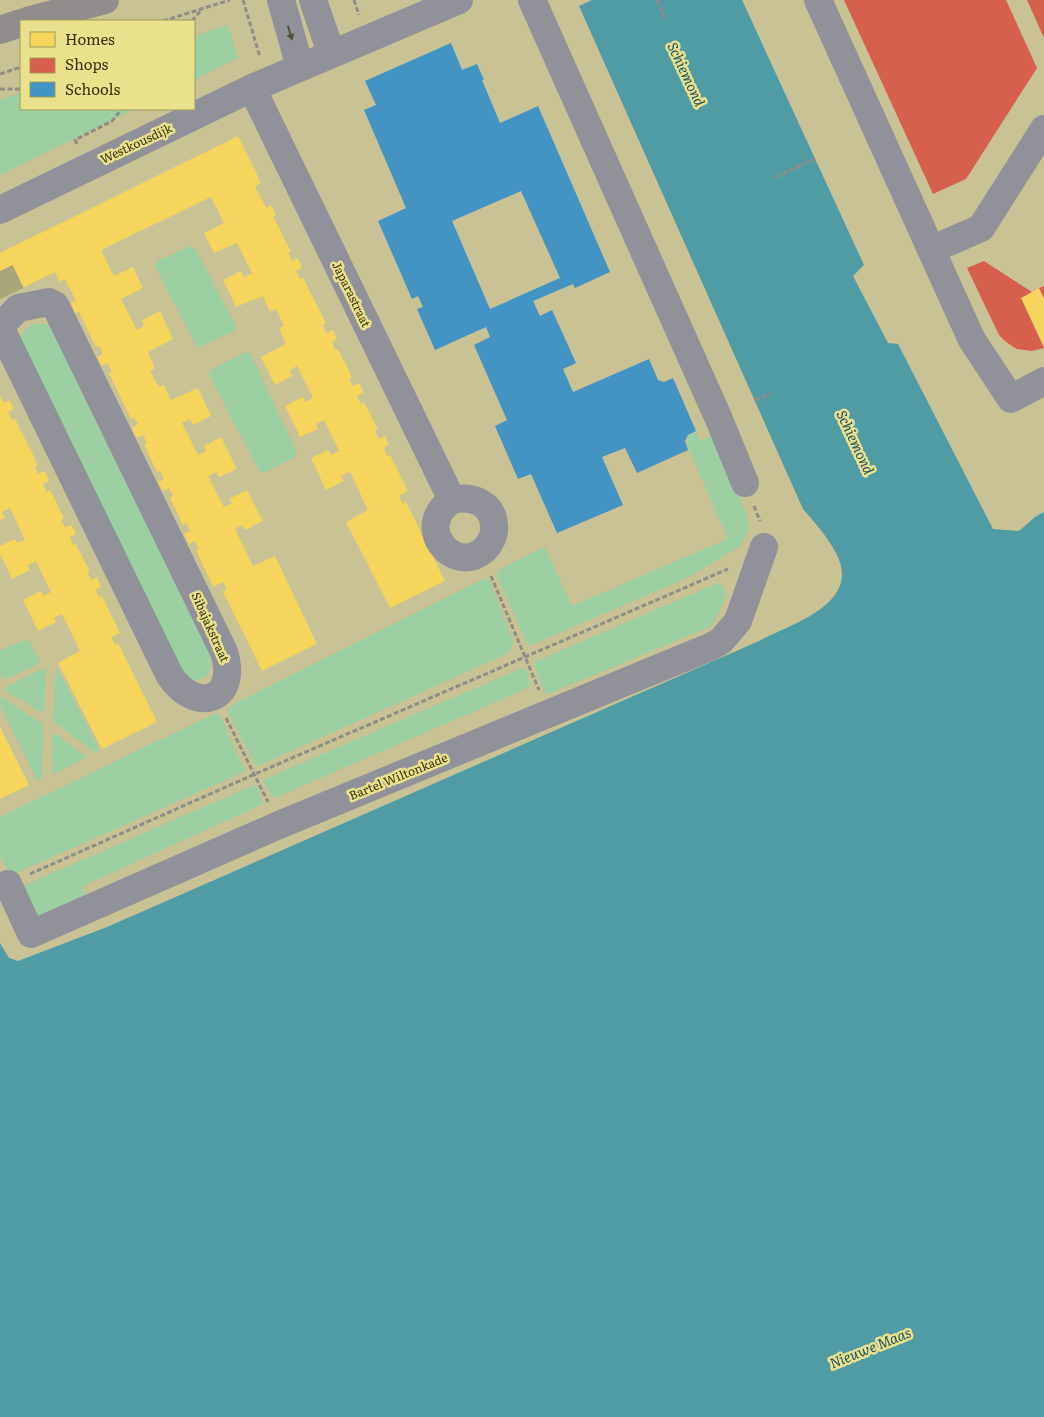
<svg xmlns="http://www.w3.org/2000/svg" width="1044" height="1417" font-family="Literata,serif">
  <style>
    .green { fill: #9ccfa2 }
    .water { fill: #509ca5 }
    .homes { fill: #f6d55c }
    .shops { fill: #d6604d }
    .schools { fill: #4393c3; fill-rule: evenodd }
    .lines { fill: none; stroke-linecap: round; stroke-linejoin: round }
    .minor-tunnel { stroke: #aba57a; stroke-width: 28; stroke-dasharray: 28 14; stroke-linecap: butt }
    .path { stroke: #8e8d88; stroke-width: 3; stroke-dasharray: 5 2.5; stroke-linecap: butt }
    .minor { stroke: #91919a; stroke-width: 28 }
    .major { stroke: #918d8c; stroke-width: 28 }
    .oneway { fill: #524e39 }
    .labels { text-anchor: middle; dominant-baseline: central; stroke-width: 5; stroke-linejoin: round; paint-order: stroke }
    .street-label { font-size: 12px; fill: #37320f; stroke: #eae18d }
    .water-label { font-size: 14px; font-style: italic; fill: #1a5264; stroke: #eae18d }
  </style>
  <rect width="100%" height="100%" fill="#c8c295"/>
  <path class="green" d="M228,25l10,33 -44,22v-44z
    M21,93v16h114l-135,66v-75z
    M191,246l4,2 41,78 -1,5 -36,16 -3,-2 -41,-79 2,-5z
    M35,324h13l8,7 149,306c7,23 14,49 -22,42l-163,-340 5,-9z
    M246,352l4,1 47,99 -1,4 -33,17 -3,-1 -51,-97 2,-5z
    M697,432l2,9 16,-6 31,77 3,17 -9,17 -49,30 -159,69 -5,-2 -30,-67 2,-6 46,-23 27,59 156,-67 -41,-95 1,-8z
    M485,578l5,3 24,63 -5,9 -251,113 -3,-2 -28,-54 1,-3z
    M718,583l4,1 5,10 -15,32 -167,69 -11,-31 3,-3z
    M25,640l4,1 11,20 -1,3 -33,15 -4,-1 -2,-6v-21z
    M56,666l44,85 -4,2 -43,-32z
    M44,668l2,3 -2,39 -3,2 -35,-21v-4z
    M522,668l4,1 4,16 -2,3 -251,109 -4,-1 -9,-13 1,-3 5,-3z
    M0,696l43,28 -1,53 -4,5 -38,-77z
    M216,713l5,4 24,54 -3,2 -228,101 -5,-1 -9,-17v-39z
    M55,734l32,23 -34,17 -1,-39z
    M254,785l3,2 6,17 -178,81 -2,3 4,9 -50,25 -16,-35z"/>
  <path class="water" d="M592,0h150l122,265 -11,11 35,67 10,1 95,185 26,2 16,-14 9,-5v905h-1044v-474l9,15 9,3 89,-34 652,-286c33,-17 102,-37 78,-86 -9,-18 -22,-32 -34,-46l-224,-503z"/>
  <path class="homes" d="M238,136l23,47 -6,3 11,22 5,-3 5,10 -3,1 18,36 -3,1 4,8 6,-3 4,10 -6,3 4,8 3,-1 23,45 -3,2 3,8 7,-3 4,9 -5,3 3,8 3,-1 14,28 -3,1 4,8 6,-3 5,10 -7,3 4,8 3,-2 7,14 7,13 -3,2 4,8 6,-3 4,9 -5,3 3,8 3,-1 18,36 -9,5 4,8 3,-2 39,79 -55,27 -44,-86 22,-12 -18,-38 -9,4 3,5 -18,9 -15,-32 17,-8 3,5 8,-4 -15,-31 -8,4 2,5 -18,8 -15,-31 18,-9 2,5 8,-4 -16,-32 -7,4 2,6 -17,9 -14,-28 25,-13 -7,-16 5,-2 -8,-17 -6,3 -7,-16 -27,11 -13,-27 18,-9 3,6 8,-4 -15,-30 -23,10 -10,-20 20,-10 -13,-26 -110,53 13,26 19,-9 10,21 -22,11 16,31 7,-4 -2,-6 18,-9 13,28 -25,13 7,16 -5,3 9,16 5,-2 7,15 27,-12 13,28 -18,9 -3,-6 -8,4 16,32 8,-4 -2,-5 17,-9 16,32 -18,8 -3,-5 -8,4 16,31 8,-4 -3,-4 18,-9 16,31 -18,9 -3,-5 -7,4 18,37 22,-10 42,88 -55,27 -39,-79 4,-2 -4,-8 -10,5 -17,-37 3,-1 -4,-8 -6,3 -5,-10 6,-3 -4,-8 -3,2 -13,-27 3,-2 -4,-8 -6,3 -5,-9 6,-3 -4,-8 -3,1 -13,-28 3,-1 -4,-8 -6,3 -5,-10 6,-4 -4,-6 -3,1 -22,-46 3,-2 -5,-8 -5,3 -5,-9 6,-3 -4,-8 -3,1 -17,-35 -4,1 -4,-10 5,-2 -11,-22 -5,3 -5,-10 -55,27v-46z
    M1039,288l5,10v48l-23,-48z
    M0,395l4,8 5,-3 5,9 -6,3 4,8 3,-1 23,46 -3,1 3,8 7,-3 4,10 -6,3 4,8 3,-2 14,28 -3,2 4,7 6,-2 5,9 -6,3 3,8 3,-1 7,14 7,13 -3,1 4,8 6,-3 4,10 -6,3 5,8 2,-2 18,37 -9,4 4,8 3,-2 39,79 -55,27 -44,-86 22,-12 -18,-37 -8,4 2,4 -18,9 -15,-31 18,-9 2,5 8,-4 -15,-31 -8,4 2,5 -18,9 -12,-25v-8l15,-7 2,4 8,-3 -15,-32 -8,4 3,6 -5,2z
    M0,727l29,58 -29,14z"/>
  <path class="shops" d="M844,0h162l31,68 -71,111 -33,15z
    M1027,0h17v38z
    M984,261l48,31 -11,6 23,50 -12,3 -15,-2 -11,-7 -7,-7 -32,-67z
    M1044,286v12l-5,-10z"/>
  <path class="schools" d="M451,43l11,27 15,-6 7,16h-2l18,43 38,-17 72,166 -35,16 -2,-4 -40,17 7,15 12,-6 24,53 -13,6 10,23 76,-33 9,21 6,2 9,-4 23,53 -8,4 -3,6 3,9 -51,23 -12,-25 -23,9 21,48 -66,28 -26,-59 -13,5 -23,-53 12,-6 -33,-75 16,-8 -4,-10 -51,23 -18,-41 6,-2 -5,-11 -6,3 -34,-78 28,-13 -42,-98 12,-5 -11,-24zM521,191l39,87 -70,31 -38,-88z"/>
  <g class="lines">
    <path class="minor-tunnel" d="M0,271l11,23"/>
    <path class="path" d="M243,0l17,57
      M354,0l5,15
      M657,0l9,20
      M163,21l67,-21
      M192,21l10,-12
      M0,74l21,-7
      M0,89h21
      M77,144l-2,-4 37,-19 10,-12
      M776,177l39,-18
      M755,400l16,-6
      M754,506l6,15
      M491,576l48,114
      M226,718l42,84
      M30,874l225,-100 473,-205"/>
    <path class="minor" d="M281,0l19,67
      M313,0l18,53
      M532,0l186,417 27,66
      M818,0l154,340 39,59 33,-18
      M252,88l200,412c-40,27 2,76 32,50 6,-6 11,-15 10,-24 -1,-23 -22,-31 -42,-26
      M0,210l252,-122 207,-88
      M933,249l48,-21 63,-99
      M49,302l6,3 169,347c15,48 -27,63 -54,24l-168,-345v-6l16,-17z
      M8,884l23,50 248,-109 431,-178 11,-6 17,-20 26,-74"/>
    <path class="major" d="M27,21l78,-21
      M0,30l21,-7"/>
  </g>
  <defs><path id="oneway-solid" d="M-6-.8H1V-3.2L6.5 0L1 3.2V.8H-6Z" transform="scale(1.25)"/></defs>
  <use class="oneway" href="#oneway-solid" transform="translate(290 33) rotate(74)"/>
  <g class="labels">
    <g class="street-label">
      <text transform="translate(136 143) rotate(-25)">Westkousdijk</text>
      <text transform="translate(352 294) rotate(64)">Japarastraat</text>
      <text transform="translate(211 627) rotate(66)">Sibajakstraat</text>
      <text transform="translate(398 776) rotate(-22)">Bartel Wiltonkade</text>
    </g>
    <g class="water-label">
      <text transform="translate(687 74) rotate(65)">Schiemond</text>
      <text transform="translate(856 442) rotate(65)">Schiemond</text>
      <text transform="translate(870 1347) rotate(-22)">Nieuwe Maas</text>
    </g>
  </g>
  <rect x="20" y="20" width="175" height="90" fill="#eae18d" stroke="#a29b5b"/>
  <rect x="30" y="32" width="25" height="15" fill="#f6d55c" stroke="#a29b5b"/>
  <text x="65" y="45" font-size="15" fill="#37320f">Homes</text>
  <rect x="30" y="58" width="25" height="15" fill="#d6604d" stroke="#a29b5b"/>
  <text x="65" y="70" font-size="15" fill="#37320f">Shops</text>
  <rect x="30" y="82" width="25" height="15" fill="#4393c3" stroke="#a29b5b"/>
  <text x="65" y="95" font-size="15" fill="#37320f">Schools</text>
</svg>
